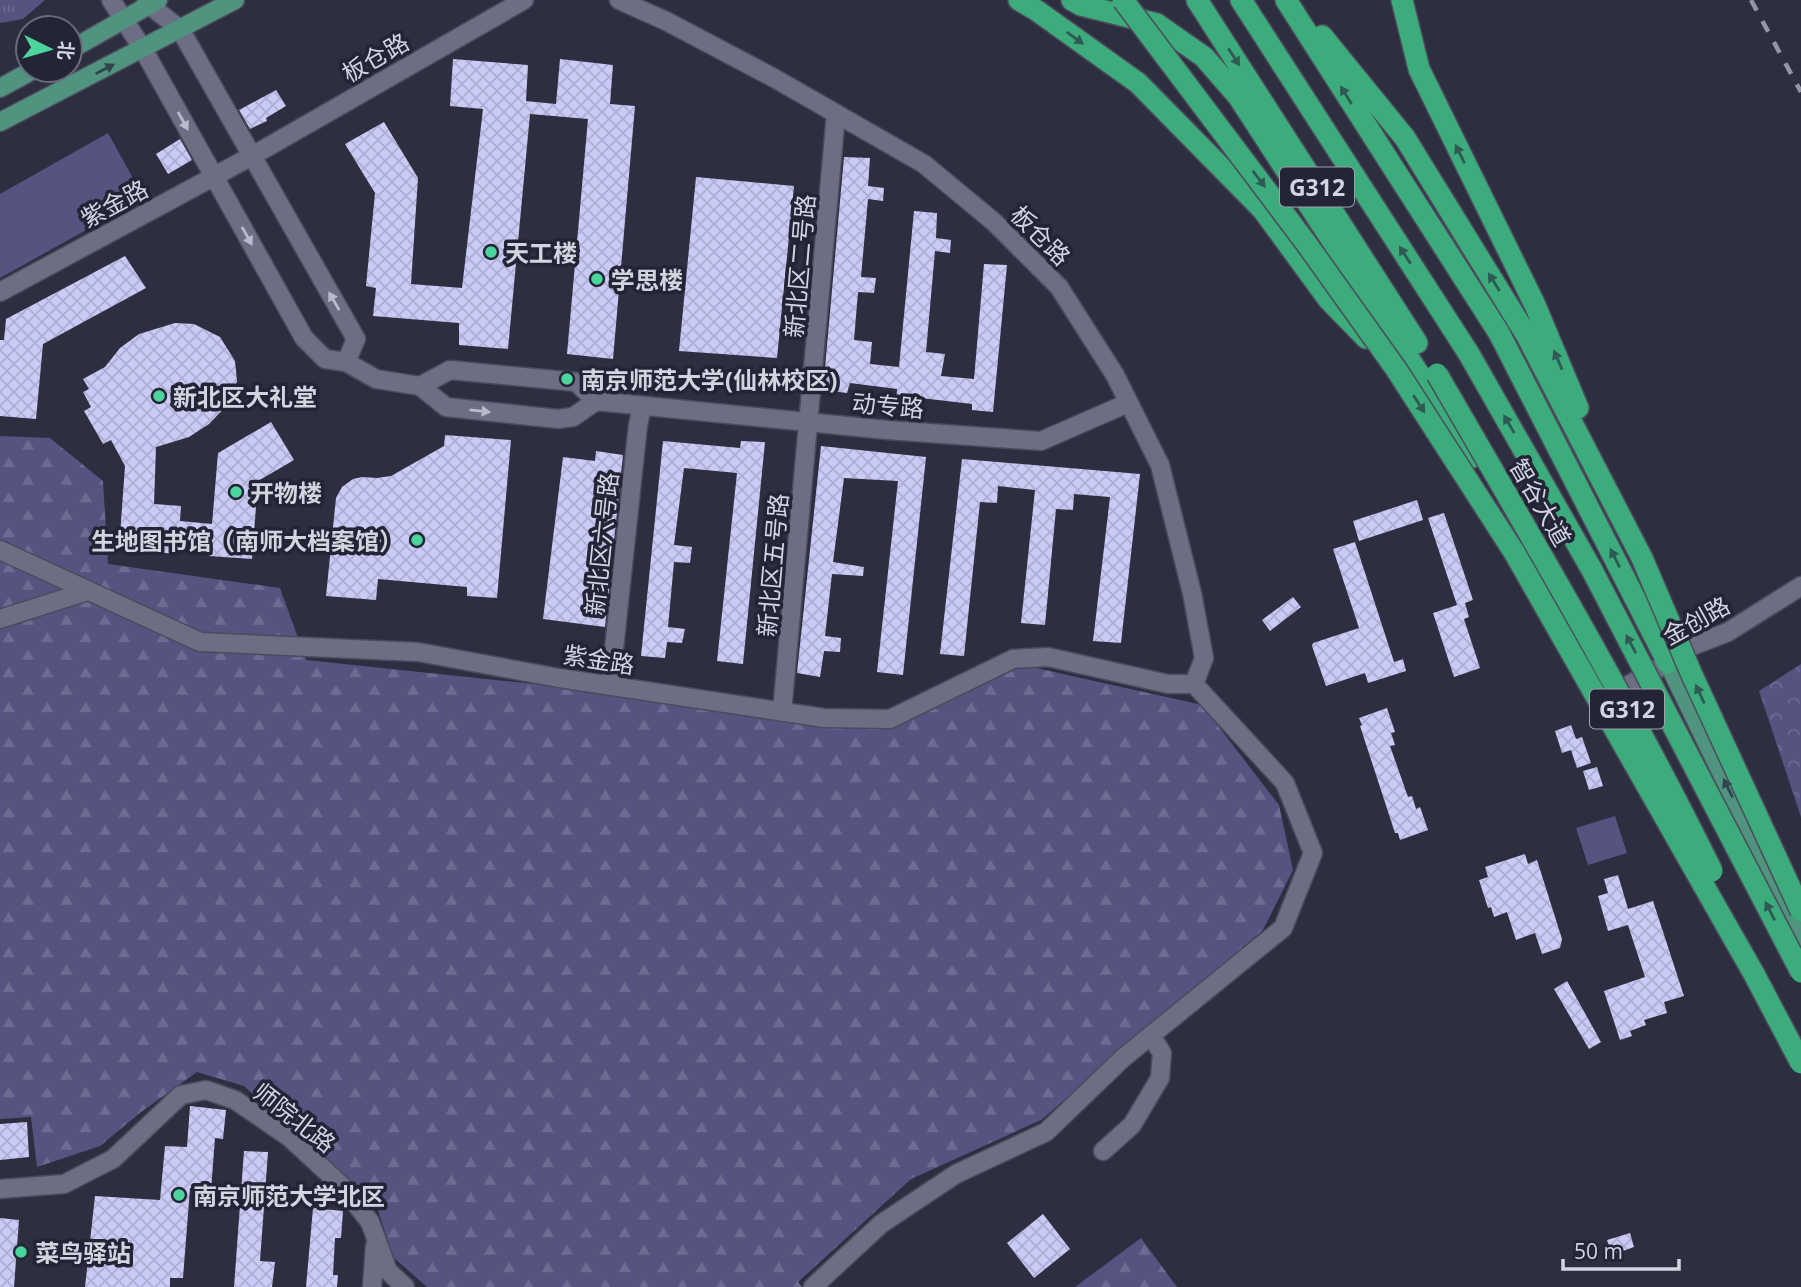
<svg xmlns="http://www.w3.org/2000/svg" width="1801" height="1287" font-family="'Open Sans','Noto Sans SC',sans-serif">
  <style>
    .grass { fill: url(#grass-tufts) }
    .forest { fill: url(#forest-firs) }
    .park { fill: url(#park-crowns) }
    .pitch { fill: #555380 }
    .building { fill: url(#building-cross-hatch) }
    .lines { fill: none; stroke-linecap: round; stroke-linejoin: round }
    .street-casing { stroke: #4c4b5b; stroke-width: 21 }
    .secondary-casing { stroke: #4c4b5b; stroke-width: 21 }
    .primary-casing { stroke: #4c4b5b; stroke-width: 21 }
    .highway-casing { stroke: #4c4b5b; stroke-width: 24 }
    .street { stroke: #6d6d83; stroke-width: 18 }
    .secondary { stroke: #6d6d83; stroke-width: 18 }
    .primary { stroke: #50937f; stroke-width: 18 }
    .highway { stroke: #3cac7d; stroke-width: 21 }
    .rail { stroke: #9595a5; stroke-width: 4.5; stroke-dasharray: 12 12; stroke-linecap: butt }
    .highway-bridge-casing { stroke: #4c4b5b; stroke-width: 24; stroke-linecap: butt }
    .highway-bridge { stroke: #3cac7d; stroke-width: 21 }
    .oneway { fill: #2e5a53 }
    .oneway2 { fill: #31454d }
    .oneway3 { fill: #babaca }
    .poi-dot { fill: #4bd49b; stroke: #242437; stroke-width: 2.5 }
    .labels { text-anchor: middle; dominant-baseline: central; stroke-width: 7; stroke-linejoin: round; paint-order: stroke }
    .shield { fill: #242437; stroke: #9f9fae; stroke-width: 2 }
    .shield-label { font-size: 23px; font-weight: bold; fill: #d4d4e1 }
    .street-label { font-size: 24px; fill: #d4d4e1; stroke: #242437 }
    .poi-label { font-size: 24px; font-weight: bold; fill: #d4d4e1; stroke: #242437; text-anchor: start }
  </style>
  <defs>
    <pattern id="grass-tufts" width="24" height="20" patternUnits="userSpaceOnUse" patternTransform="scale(1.75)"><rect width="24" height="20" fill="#555380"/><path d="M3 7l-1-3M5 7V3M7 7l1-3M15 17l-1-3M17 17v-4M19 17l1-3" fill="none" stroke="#6d6b92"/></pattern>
    <pattern id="forest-firs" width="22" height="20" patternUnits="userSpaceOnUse" patternTransform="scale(1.75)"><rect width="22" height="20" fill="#555380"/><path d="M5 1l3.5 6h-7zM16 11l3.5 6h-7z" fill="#6d6b92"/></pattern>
    <pattern id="park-crowns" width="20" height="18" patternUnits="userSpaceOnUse" patternTransform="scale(1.75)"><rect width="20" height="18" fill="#555380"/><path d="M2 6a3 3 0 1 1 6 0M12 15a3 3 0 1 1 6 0" fill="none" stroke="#6d6b92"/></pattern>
    <pattern id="building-cross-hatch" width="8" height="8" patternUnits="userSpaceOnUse" patternTransform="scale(1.75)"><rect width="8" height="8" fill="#cacaf6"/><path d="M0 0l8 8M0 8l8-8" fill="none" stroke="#aeaed2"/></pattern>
  </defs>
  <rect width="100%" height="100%" fill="#2e2e41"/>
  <path class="grass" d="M0,0h45l-22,19 -23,4z"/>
  <path class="forest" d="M0,436l50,2 53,43 5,83 172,24 26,72 588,62 129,-57 179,40 77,100 14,65 -30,60 -222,190 -130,59 -113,103 4,5h-375l-34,-30 -16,-50 -133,-121 -47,-14 -56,40 -41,34 -63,21 -6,-50 -31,2z
    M1141,1238l36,49h-102z"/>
  <path class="park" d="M1801,664v153l-42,-126z"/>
  <path class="pitch" d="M108,133l36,65 -144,80v-84z
    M1615,816l12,37 -39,12 -12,-37z"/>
  <path class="building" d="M453,59l75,6 -2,36 30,3 4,-45 53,6 -3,39 25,2 -22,253 -46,-5 21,-235 -58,-5 -22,235 -49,-4v-22l-86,-7 3,-28 -10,-2 9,-93 -30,-49 39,-22 34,56 -7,106 51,4 21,-179 -33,-3z
    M276,90l10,16 -20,12 1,3 -17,8 -11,-19z
    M180,139l12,21 -24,14 -12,-20z
    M844,157l26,1 -2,28 16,2 -1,13 -15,-2 -7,78 15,1 -2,15 -16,-1 -4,48 18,2 -2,22 29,3 15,-156 23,2 -1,25 15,2 -1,13 -15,-2 -9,101 19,2 -4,22 33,3 10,-115 23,1 -14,147 -21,-2v-6l-51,-6 -4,9 -21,-3 1,-15 -47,-6 -3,10 -24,-3z
    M696,177l98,9 -17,172 -98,-7z
    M125,256l21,32 -103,56 -7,75 -36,-3v-76h4l2,-21z
    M175,323l19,1 26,13 15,24 2,20 -6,20 -22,23 -20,13 -33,10 -2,57 27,2 -1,15 32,3 6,-71 53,-31 23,38 -36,21 -6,78 -43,-3 2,-21 -32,-2 -2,21 -58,-5 6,-83 -14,-26 -8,4 -19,-33 7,-4 -8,-15 6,-3 -6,-10 22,-12 15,-19 19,-14z
    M445,435l66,5 -14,158 -30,-2v-9l-89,-8 -2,21 -50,-4 10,-98 6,-11 11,-8 9,-2 15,1 14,-2 53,-30z
    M663,441l77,7 1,-7 24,1 -22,222 -26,-3 20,-188 -53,-5 -10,77 18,2 -2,16 -16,-1 -6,65 17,2 -3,14 -15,-1 -2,16 -24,-2z
    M821,446l105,11 -23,218 -26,-3 21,-191 -54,-3 -11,84 31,5 -1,9 -31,-2 -7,62 16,2 -1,14 -16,-1 -4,26 -23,-4z
    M596,451l27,4 -18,172 -62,-8 20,-162 32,4z
    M962,459l178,15 -19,169 -28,-2 17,-144 -36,-3 -1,16 -17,-1 -11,116 -24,-2 14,-133 -37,-4 -1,17 -17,-1 -16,154 -24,-2z
    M1417,500l6,20 -64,21 -6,-20z
    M1444,513l29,87 -8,3 4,14 -5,2 16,49 -26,9 -21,-64 24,-8 -29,-87z
    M1355,542l39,120 9,-3 3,12 -38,12 -3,-10 -39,13 -14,-40 1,-3 46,-15 -26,-79z
    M1293,597l8,10 -31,24 -8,-11z
    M1387,708l8,24 -4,1 4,12 -5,1 18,51 4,-1 4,13 4,-2 8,23 -28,10 -2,-7h-3l-35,-107 2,-1 -3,-7z
    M1571,725l5,14 6,-2 9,26 -14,5 -6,-18 -9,3 -7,-22z
    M1597,767l6,19 -14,4 -6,-19z
    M1525,854l3,10 9,-4 25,79 -2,9 -18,6 -7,-21 -19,7 -9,-28 -13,5 -3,-10 -3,1 -9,-28 9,-3 -3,-10z
    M1618,875l10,34 25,-8 31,95 -20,6 3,11 -23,7 2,5 -16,6 2,5 -12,4 -16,-49 41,-14 -17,-52 -20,6 -10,-35 10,-3 -4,-14z
    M1567,981l34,61 -12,7 -35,-60z
    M190,1106l36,4 -3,29 -8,-1 -4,52 -21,-2 -7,90h-13v9h-85l10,-91 65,4 5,-54 22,1z
    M27,1122l2,35 -29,3v-36z
    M244,1151l24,1 -8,109 15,1 -3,25h-38z
    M313,1208l30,3 -2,27h-6l-2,37h5l-1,12h-31z
    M1043,1214l27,35 -36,29 -27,-35z
    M0,1218l19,2 -5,67h-14z
    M1630,1233l4,14 -22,8 -5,-15z"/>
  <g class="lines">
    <g class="street-casing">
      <path id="street" d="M111,0l32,49 161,289 21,21 21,3 30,17 44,7
        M146,0l3,5 31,24 176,310 -10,23
        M619,0l47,21 108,57 150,86 70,58 65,65 56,88 45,90 32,128 12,65 -10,26
        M0,292l252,-136 272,-156
        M420,386l26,21 112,12 15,-2 23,-16
        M420,386l30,-16 126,12 20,19
        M596,401l291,29 154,11 87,-38
        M0,550l200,92 218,10 141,26 265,40 66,1 123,-60 35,-2 120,27h26
        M0,619l88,-28
        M610,686l28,-261 4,-18
        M782,712l54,-598
        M1103,1151l29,-26 28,-47 2,-25 -11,-17
        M0,1189l64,-5 49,-25 68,-64 25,-5 29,10 54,37 52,48 29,37 18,49 17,16
        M372,1287l3,-41
        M813,1287l68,-63 75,-50 90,-42 77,-74 160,-130 30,-75 -28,-70 -91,-99"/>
    </g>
    <g class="secondary-casing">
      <path id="secondary" d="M1612,694l56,-31 24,-17 36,-14 73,-46"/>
    </g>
    <g class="primary-casing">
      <path id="primary" d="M70,50l88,-50
        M0,88l33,-18
        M0,122l235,-122
        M1668,663l133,274"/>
    </g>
    <g class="highway-casing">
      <path id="highway" d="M1019,0l17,10 102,73 125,127 66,90 37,38
        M1072,0l9,5 76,19 47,33 34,39 235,361
        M1197,0l220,343
        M1241,0l228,354
        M1286,0l213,333 169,330
        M1402,0l17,69 116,236 43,103
        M1322,36l83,102 122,198 115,222"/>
    </g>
    <use href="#street" class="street"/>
    <use href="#secondary" class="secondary"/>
    <use href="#primary" class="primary"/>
    <use href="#highway" class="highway"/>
    <path class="rail" d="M1751,0l50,92"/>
    <g class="highway-bridge-casing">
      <path id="highway-bridge" d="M1123,0l183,243 90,126 118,183 240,422 47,89
        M1469,354l123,216 209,402
        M1437,374c95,164 191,327 275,497
        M1642,558l50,117 109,236"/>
    </g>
    <use href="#highway-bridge" class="highway-bridge"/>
  </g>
  <defs><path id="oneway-solid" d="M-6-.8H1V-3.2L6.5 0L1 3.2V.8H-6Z" transform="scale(1.75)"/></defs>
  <g class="oneway">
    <use href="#oneway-solid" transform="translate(1075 38) rotate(36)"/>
    <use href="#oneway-solid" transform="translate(1234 57) rotate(57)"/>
    <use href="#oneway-solid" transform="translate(1346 95) rotate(-122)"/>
    <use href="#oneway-solid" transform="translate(1460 154) rotate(-116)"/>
    <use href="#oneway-solid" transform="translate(1259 179) rotate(53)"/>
    <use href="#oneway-solid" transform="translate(1405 255) rotate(-123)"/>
    <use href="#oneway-solid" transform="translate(1494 282) rotate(-122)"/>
    <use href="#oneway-solid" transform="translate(1558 360) rotate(-113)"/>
    <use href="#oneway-solid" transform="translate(1419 404) rotate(57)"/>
    <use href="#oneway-solid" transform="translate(1509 424) rotate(-120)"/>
    <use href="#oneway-solid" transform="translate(1615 558) rotate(-117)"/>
    <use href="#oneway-solid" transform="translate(1631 644) rotate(-118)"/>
    <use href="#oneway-solid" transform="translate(1700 694) rotate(-115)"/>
    <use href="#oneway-solid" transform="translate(1770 911) rotate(-117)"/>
  </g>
  <g class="oneway2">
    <use href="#oneway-solid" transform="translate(105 69) rotate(-27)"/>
    <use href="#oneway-solid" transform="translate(1728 788) rotate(-116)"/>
  </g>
  <g class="oneway3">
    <use href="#oneway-solid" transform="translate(183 121) rotate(61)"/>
    <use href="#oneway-solid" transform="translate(247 236) rotate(61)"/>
    <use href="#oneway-solid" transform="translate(334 301) rotate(-120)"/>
    <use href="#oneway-solid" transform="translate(480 411) rotate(6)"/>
  </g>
  <g class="poi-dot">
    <circle cx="491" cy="252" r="7"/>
    <circle cx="597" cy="279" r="7"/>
    <circle cx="567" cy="379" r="7"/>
    <circle cx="159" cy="396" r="7"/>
    <circle cx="236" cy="492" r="7"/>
    <circle cx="417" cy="540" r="7"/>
    <circle cx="179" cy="1195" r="7"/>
    <circle cx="21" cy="1252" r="7"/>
  </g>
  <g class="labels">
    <g class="shield">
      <rect x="1280" y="167.5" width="74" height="39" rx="5"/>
      <rect x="1590" y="689.5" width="74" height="39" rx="5"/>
    </g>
    <g class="shield-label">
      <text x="1317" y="187">G312</text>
      <text x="1627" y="709">G312</text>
    </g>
    <g class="street-label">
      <text transform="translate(375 57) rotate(-30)">板仓路</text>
      <text transform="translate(114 203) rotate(-28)">紫金路</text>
      <text transform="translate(1041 235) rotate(45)">板仓路</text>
      <text transform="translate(799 266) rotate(-85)">新北区二号路</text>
      <text transform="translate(888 405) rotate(5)">动专路</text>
      <text transform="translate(1541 502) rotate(60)">智谷大道</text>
      <text transform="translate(601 544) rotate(-84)">新北区六号路</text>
      <text transform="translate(772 565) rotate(-85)">新北区五号路</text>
      <text transform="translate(1696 620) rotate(-29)">金创路</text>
      <text transform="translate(599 659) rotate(9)">紫金路</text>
      <text transform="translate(295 1117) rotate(38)">师院北路</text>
    </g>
    <g class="poi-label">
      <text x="505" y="252">天工楼</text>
      <text x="611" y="279">学思楼</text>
      <text x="581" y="379">南京师范大学(仙林校区)</text>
      <text x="173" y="396">新北区大礼堂</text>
      <text x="250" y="492">开物楼</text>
      <text x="403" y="540" text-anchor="end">生地图书馆（南师大档案馆）</text>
      <text x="193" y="1195">南京师范大学北区</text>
      <text x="35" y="1252">菜鸟驿站</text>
    </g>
  </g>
  <g transform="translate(49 49) rotate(95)"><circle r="33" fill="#242437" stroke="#6a6a7b" stroke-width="2"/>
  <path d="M0-5L12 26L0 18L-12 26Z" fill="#4bd49b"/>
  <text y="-10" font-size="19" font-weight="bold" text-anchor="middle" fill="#d4d4e1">北</text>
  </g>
  <path d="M1563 1259v10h116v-10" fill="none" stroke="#d4d4e1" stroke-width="3.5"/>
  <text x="1574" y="1259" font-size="21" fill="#d4d4e1" stroke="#242437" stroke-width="5" paint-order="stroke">50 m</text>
</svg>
